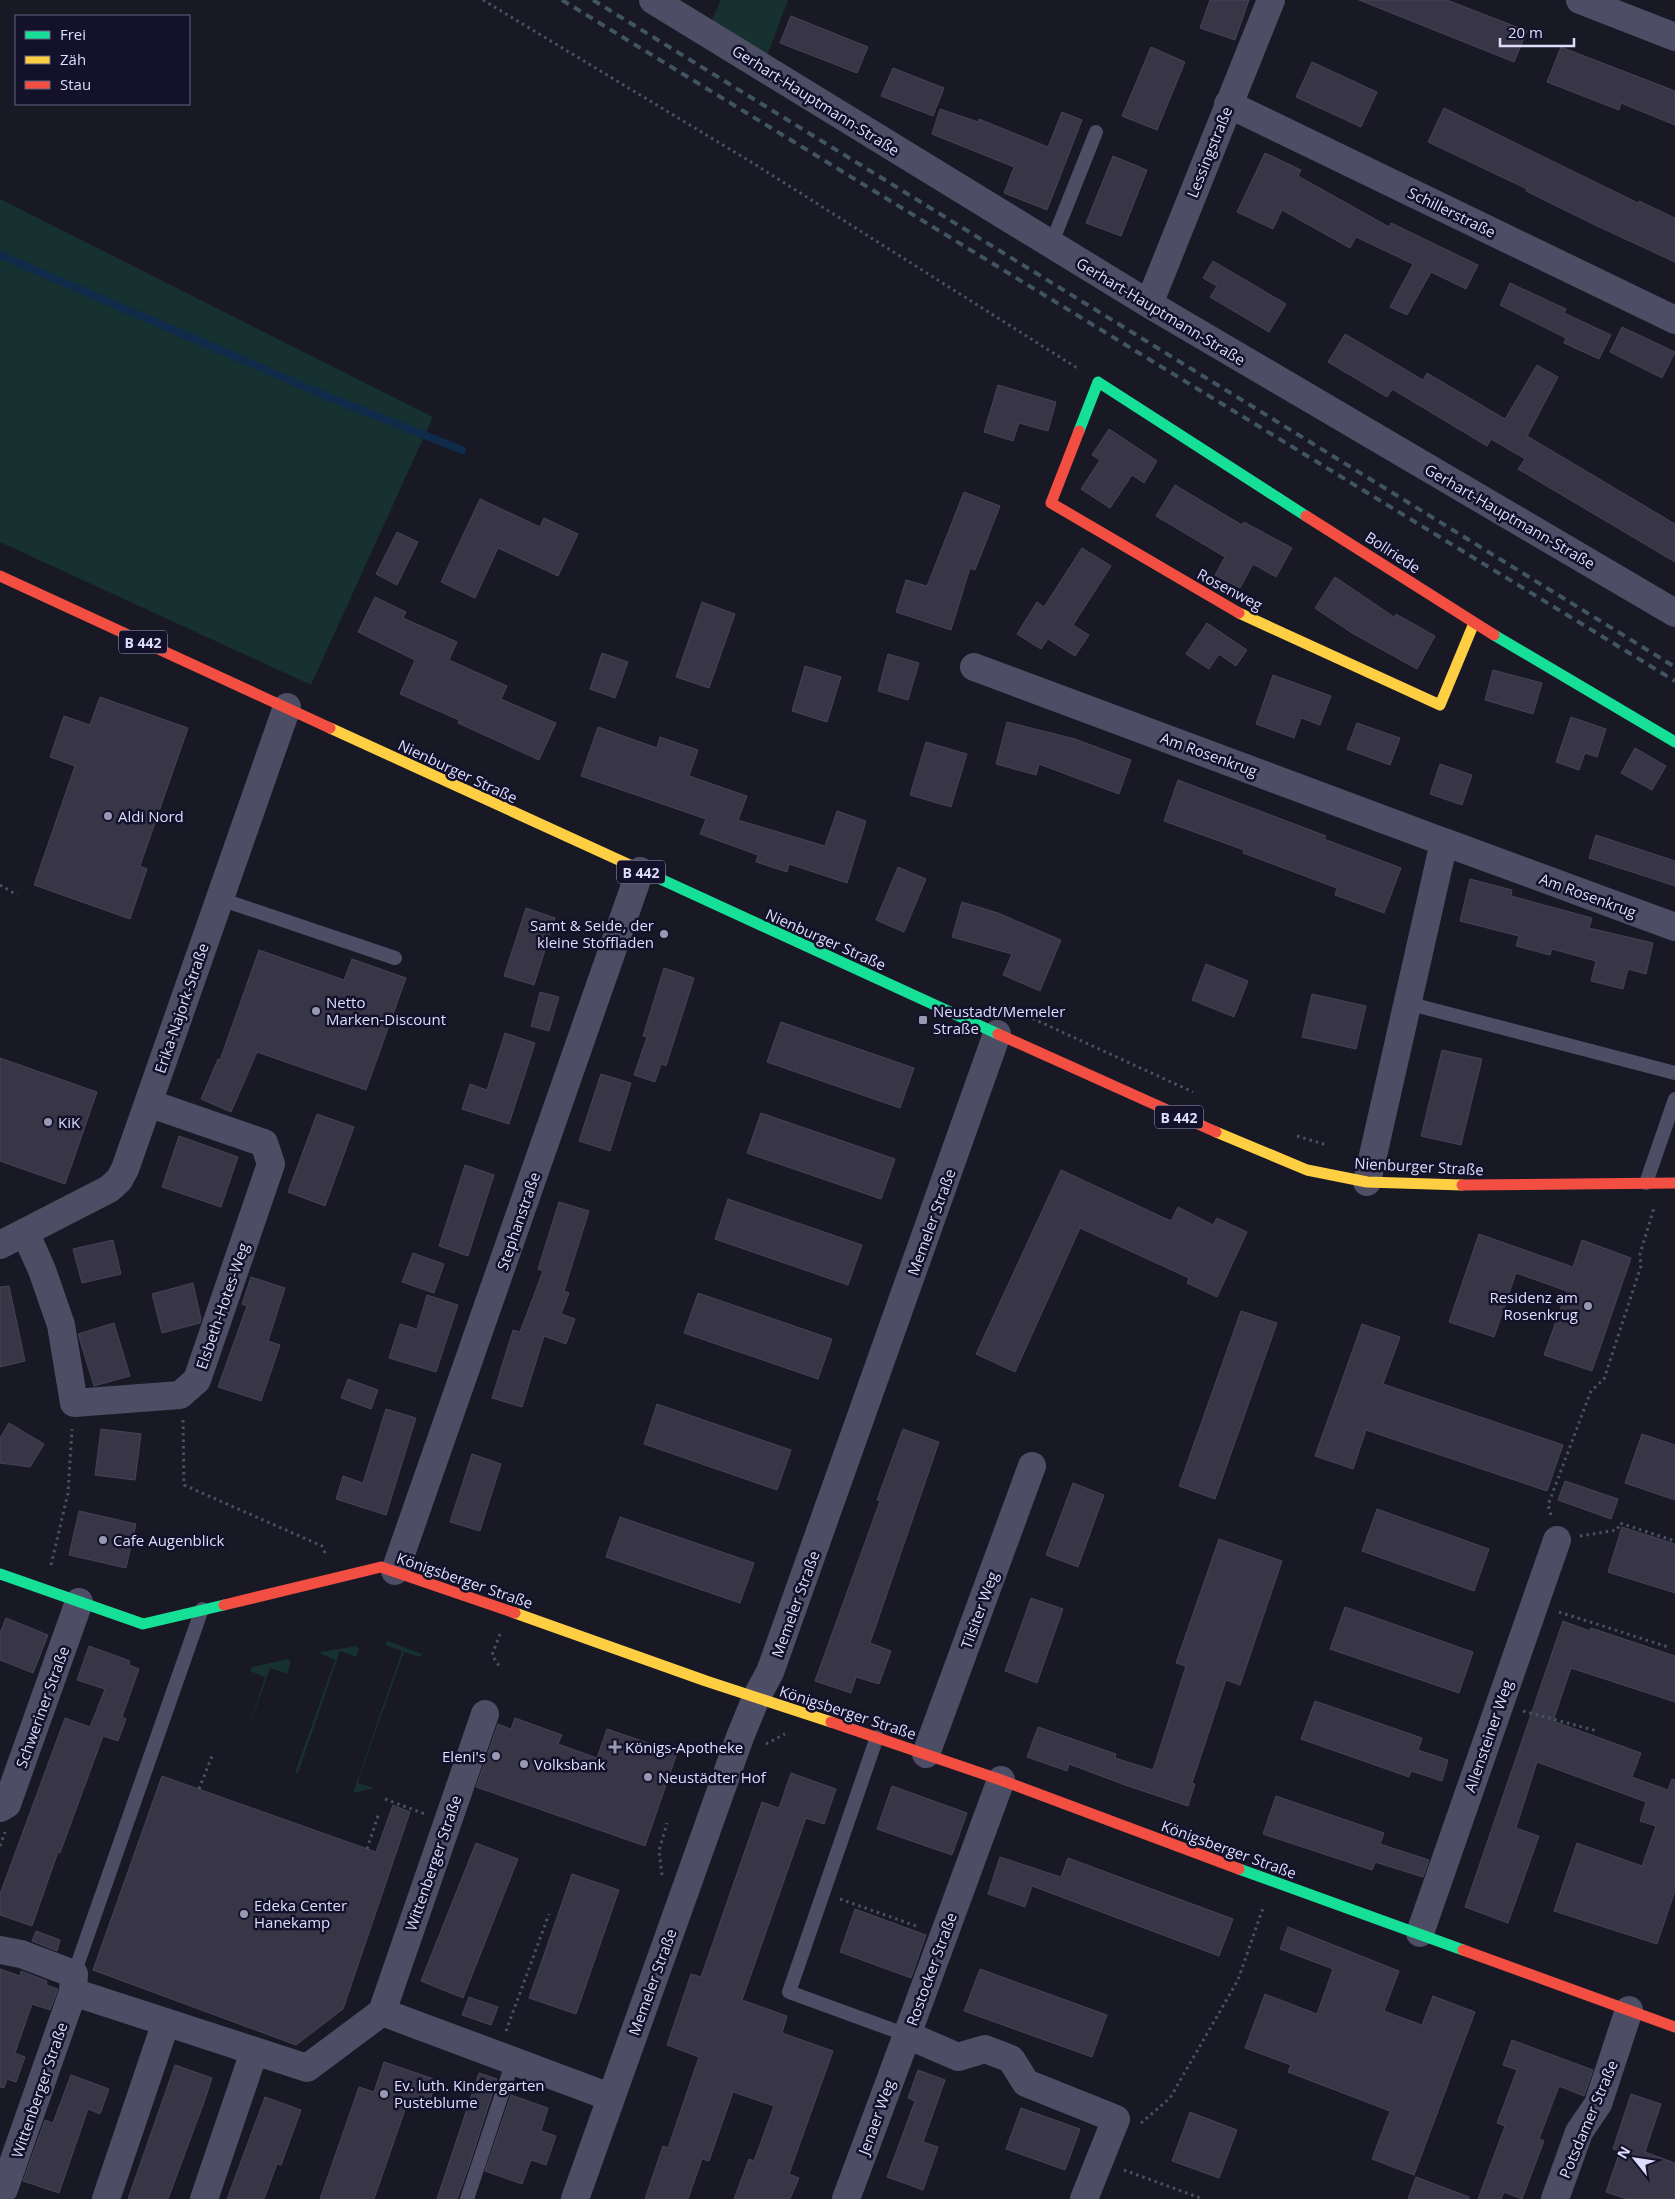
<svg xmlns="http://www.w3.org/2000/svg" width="1675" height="2199" font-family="'Open Sans',sans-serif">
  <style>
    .green { fill: #16312f }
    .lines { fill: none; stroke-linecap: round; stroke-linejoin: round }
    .stream { stroke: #102a4a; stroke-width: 8 }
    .building { fill: #383646; stroke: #454358 }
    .path { stroke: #475460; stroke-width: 3; stroke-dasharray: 2.5 4; stroke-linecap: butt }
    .lane { stroke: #4d4e66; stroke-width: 14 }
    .street { stroke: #4d4e66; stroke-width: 28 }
    .fast { stroke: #16e098; stroke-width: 11 }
    .slow { stroke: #ffcf43; stroke-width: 11 }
    .jam { stroke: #f24e42; stroke-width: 11 }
    .rail { stroke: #405462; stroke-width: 4; stroke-dasharray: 8 6; stroke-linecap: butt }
    .poi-dot { fill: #9998b2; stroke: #14122b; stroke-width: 2 }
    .labels { text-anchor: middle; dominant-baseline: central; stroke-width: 5; stroke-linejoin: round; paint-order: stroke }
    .shield { fill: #14122b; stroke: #a1a0bf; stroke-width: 1 }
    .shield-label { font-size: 14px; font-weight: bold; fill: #deddfe }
    .street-label { font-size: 15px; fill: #deddfe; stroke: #14122b }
    .poi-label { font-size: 15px; fill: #deddfe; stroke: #14122b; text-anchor: start }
  </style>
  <rect width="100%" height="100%" fill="#191825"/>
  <path class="green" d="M721,0h67l-21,56 -56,-34z
    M0,199l433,218 -122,268 -311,-143z
    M388,1641l34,13 -2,3 -16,-5 -44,123 -2,8 16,5 -21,5 49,-142 -17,-6z
    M357,1646l2,3 -3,8 -16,-6 -42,122h-3l40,-113 -14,-6v-2z
    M288,1659l3,4 -4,11 -17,-6 -23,65 18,-56 -15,-6 2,-4z"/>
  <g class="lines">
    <path class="stream" d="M0,255l324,140 138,55"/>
  </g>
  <path class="building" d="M1210,0h39l-14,40 -35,-12z
    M1359,0h88l80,31 -13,31z
    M791,16l77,31 -11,26 -77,-30z
    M1151,47l34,15 -28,68 -35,-14z
    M1561,47l114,44v34l-54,-22 -2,7 -72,-28z
    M1312,62l65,30 -16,35 -65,-30z
    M893,68l51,20 -11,28 -52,-20z
    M1444,108l194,95 1,-2 36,17v44l-78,-36 -71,-35 1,-2 -99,-47z
    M940,109l38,13 1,-3 69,28 14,-35 20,8 -35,90 -43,-17 10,-26 -82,-33z
    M1265,153l36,17 -3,6 91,51 2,-4 87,42 -12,24 -35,-17 -24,43 -17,-8 23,-43 -57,-27 -6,11 -68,-38 -9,19 -36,-17z
    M1113,156l34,14 -26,66 -35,-13z
    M1213,261l73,43 -17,28 -59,-35 7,-11 -14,-8z
    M1510,283l56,26 -2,4 47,22 -12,24 -35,-16 2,-5 -66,-33z
    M1622,327l53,25 -13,26 -52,-26z
    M1345,334l78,46 4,-7 78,46 32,-54 21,12 -31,59 148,88v38l-157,-93 7,-10 -34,-20 -4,7 -95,-57 -5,8 -59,-35z
    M998,385l58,17 -8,29 -29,-8 -6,18 -29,-9z
    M1109,429l48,32 -13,22 -12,-8 -22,33 -29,-19 19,-29 -8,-5z
    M1175,485l67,40 2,-3 48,26 -16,29 -23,-13 -13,24 -25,-13 10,-18 -69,-41z
    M964,492l36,14 -25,64 -5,-2 -19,62 -55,-18 10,-32 21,6z
    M480,499l60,28 4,-9 34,16 -20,42 -60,-28 -23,50 -34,-16z
    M397,532l21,10 -21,43 -21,-11z
    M1082,548l29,18 -38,59 16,10 -14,21 -27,-17 -7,10 -24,-15 20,-32 7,5z
    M1335,577l59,40 2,-3 39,22 -18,33 -65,-36 -37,-25z
    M375,597l31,15 -3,6 54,24 -8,18 58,26 -6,13 55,24 -17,37 -81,-37 1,-3 -59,-26 15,-34 -57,-28z
    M702,602l33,12 -26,74 -33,-11z
    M1207,623l40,27 -11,16 -17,-12 -10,15 -23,-15z
    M602,653l26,9 -13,36 -25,-9z
    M888,654l31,9 -11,37 -30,-9z
    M805,666l36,11 -14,45 -35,-11z
    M1493,670l49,13 -9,31 -48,-14z
    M1273,675l58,21 -11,29 -19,-7 -7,20 -38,-14z
    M100,697l88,31 -48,138 7,3 -17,50 -96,-34 41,-119 -25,-9 14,-41 26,9z
    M1571,717l35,12 -9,28 -12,-4 -6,17 -23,-8z
    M1007,722l68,17 56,21 -12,34 -80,-30 -3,11 -40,-11z
    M1357,723l43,15 -10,27 -43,-16z
    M598,727l59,21 3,-11 38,13 -9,26 58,20 -9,24 87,26 12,-35 29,10 -19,62 -58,-19 -2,8 -31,-10 2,-7 -58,-21 6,-15 -125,-43z
    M926,742l41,12 -16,53 -41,-12z
    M1635,748l31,18 -14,24 -31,-17z
    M1440,764l32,11 -10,30 -32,-11z
    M1178,780l148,56 -2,3 77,29 -17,45 -49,-18 2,-7 -94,-35 1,-3 -80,-29z
    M1596,835l79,26v25l-86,-28z
    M898,867l28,12 -22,53 -28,-12z
    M1470,879l42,11 -1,6 81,22 -3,10 64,15 -7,31 -18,-5 -5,20 -32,-8 5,-20 -44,-12 -2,6 -34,-9 3,-10 -59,-15z
    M962,902l36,11 63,27 -21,51 -37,-16 9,-21 -60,-17z
    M526,908l29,10 -21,67 -30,-9z
    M259,950l85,30 8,-21 54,19 -40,112 -109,-38 -26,60 -30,-13 17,-40 2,1z
    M1206,964l42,17 -14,36 -42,-17z
    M664,968l30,10 -28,88 -5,-2 -6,18 -21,-7 13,-38 -4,-1z
    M540,992l19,5 -10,34 -18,-5z
    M1312,994l54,12 -10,43 -54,-12z
    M781,1022l133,46 -14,40 -133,-46z
    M505,1033l30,10 -26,81 -47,-15 8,-25 17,6z
    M1442,1050l40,9 -21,86 -40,-9z
    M0,1058l97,34 -32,92 -65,-23z
    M601,1074l30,9 -21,68 -31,-10z
    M761,1113l134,46 -14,40 -134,-46z
    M317,1114l37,13 -29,79 -37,-14z
    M179,1136l59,21 -17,50 -59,-20z
    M465,1165l29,10 -26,81 -29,-10z
    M1061,1170l110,51 7,-14 35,18 4,-7 30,14 -30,65 -30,-14 2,-5 -109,-50 -65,144 -39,-18z
    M728,1199l134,46 -14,40 -133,-46z
    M559,1202l30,9 -25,80 5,2 -8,21 14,5 -9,25 -22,-8 -22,71 -30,-9 21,-68 7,2 23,-61 -5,-2z
    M1479,1234l94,33 9,-27 49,18 -39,113 -48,-16 23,-64 -51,-18 -22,64 -45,-15z
    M113,1240l8,34 -39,9 -9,-34z
    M413,1253l31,11 -10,29 -32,-11z
    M251,1277l34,11 -17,53 12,4 -19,56 -43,-14 29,-81 -5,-2z
    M193,1283l8,36 -1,4 -38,10 -10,-39z
    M9,1286l16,75 -25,6v-80z
    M698,1293l134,46 -14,40 -134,-46z
    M427,1295l31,10 -22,67 -47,-14 11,-34 17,5z
    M1241,1311l36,12 -62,176 -36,-13z
    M114,1323l16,53 -36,10 -16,-52z
    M1362,1324l38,13 -17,47 180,61 -16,46 -181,-61 -13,39 -38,-13z
    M348,1379l30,11 -7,19 -30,-11z
    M657,1404l134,46 -14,40 -133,-46z
    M386,1409l30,9 -30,97 -50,-16 7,-23 20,7z
    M9,1423l35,21 -14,23 -30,-4v-25z
    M101,1429l40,5 -6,46 -40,-5z
    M903,1429l36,13 -69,201 21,8 -12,33 -23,-7 -5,16 -36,-12 65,-180 -3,-1z
    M1642,1434l33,11v55l-50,-17z
    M472,1454l29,10 -21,67 -30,-9z
    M1565,1481l53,18 -7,20 -53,-19z
    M1073,1483l31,12 -26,72 -32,-12z
    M1377,1509l112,40 -15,42 -112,-40z
    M79,1511l57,13 -10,44 -57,-13z
    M620,1517l134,46 -14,40 -134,-46z
    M1622,1527l53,17v49l-67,-21z
    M1219,1539l63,22 -42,124 -14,-5 -34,103 3,1 -7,22 -63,-21 -56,-21 -2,7 -40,-14 11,-30 78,27 -1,4 38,12 33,-104 -10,-3z
    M1031,1598l32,11 -26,74 -32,-12z
    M1345,1607l128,45 -14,41 -129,-44z
    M6,1618l42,17 -15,38 -33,-13v-27z
    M1563,1621l27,10 1,-3 84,28v46l-104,-34 -18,53 88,32 -9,24 36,13 4,-11 3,1v111l-18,53 -103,-33 23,-68 65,23 14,-40 -16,-5 6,-19 -109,-40 -21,66 23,8 -31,87 -43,-16z
    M89,1646l41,15 -1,4 10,4 -17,48 4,2 -8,22 -15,-5 -43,117 -2,-1 -26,74 -32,-11v-21l65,-176 25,9 15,-38 -28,-9z
    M1315,1701l107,37 -4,12 30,10 -6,21 -31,-10 -2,6 -108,-38z
    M515,1718l47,17 -4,9 39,14 10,-29 70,24 -32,93 -169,-59 22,-63 13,5z
    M791,1773l45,16 -12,35 -18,-6 -64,182 45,16 -5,17 51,18 -44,123 10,4 -9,21h-56l15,-40 5,2 20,-55 -41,-14 -24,69 -7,-2 -14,40h-43l18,-53 5,2 31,-91 -32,-12 24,-71 10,3 61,-175 17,6z
    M162,1776l214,76 17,-47 17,7 -67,197 -47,36 -203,-75z
    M892,1786l75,27 -15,42 -75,-26z
    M1276,1796l108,37 -4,11 49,16 -6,17 -48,-15 -3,8 -109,-36z
    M476,1843l42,16 -55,139 -42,-17z
    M1000,1857l61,20 7,-19 165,61 -14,37 -187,-70 -7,21 -37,-13z
    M572,1874l47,16 -43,124 -47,-16z
    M855,1909l71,26 -15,43 -71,-26z
    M1288,1927l111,44 -15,40 38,14 11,-29 42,16 -61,163 -42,-16 18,-48 -102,-39 3,-7 -46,-17 20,-54 52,20 16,-45 -53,-20z
    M36,1931l24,9 -3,11 -25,-10z
    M0,1969l20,7 1,-5 26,10 -1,4 12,4 -8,21 -18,-6 -17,49 10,4 -9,25 -9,-3 -3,9 -4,-1z
    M980,1969l127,46 -15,42 -128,-46z
    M469,1997l29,10 -7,18 -29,-10z
    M1512,2040l81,30 -9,26 -25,-10 -20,53 5,2 -22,58 -18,-7 -3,7h-23l27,-73 -8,-3 20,-53 -14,-5z
    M384,2062l53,18 -10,28 -19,-7 -34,98h-54l39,-112 15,5z
    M175,2065l37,13 -9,27 -35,94h-40z
    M918,2070l27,10 -22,62 15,5 -15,43 -36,-13 28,-76 -7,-3z
    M479,2073l18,6 -28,87 -12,33h-20z
    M71,2075l38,14 -9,25 -12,-5 -29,84 -36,-12 22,-61 8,3z
    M1631,2094l30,10 -16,48 30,11v36h-48l-21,-7 14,-41 -7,-2z
    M511,2095l37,13 -7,23 15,5 -10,29 -15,-5 -9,24 -37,-13z
    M265,2097l36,13 -20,55 -4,-1 -13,35h-37z
    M1021,2108l59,21 -15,41 -59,-21z
    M1190,2112l47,18 -18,48 -47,-17z
    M1416,2177l53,20v2h-61z"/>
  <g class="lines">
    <path class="path" d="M483,0l273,165 321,203
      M0,885l17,10
      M1003,1005l190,87
      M1297,1136l30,9
      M183,1420l1,65 138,61 3,7
      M1551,1515l-3,-10 43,-114 13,-12 37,-113 -1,-12 14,-46
      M1580,1536l37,-6 3,-7 55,18
      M51,1565l17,-72 4,-64
      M1559,1612l109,35
      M500,1634l-8,21 9,14
      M1523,1711l74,20
      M766,1744l19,-10
      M690,1754l20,-10
      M199,1789l13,-33
      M385,1799l40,15
      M0,1846l5,-14
      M367,1849l12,-36
      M662,1875l-3,-24 8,-28
      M840,1899l79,28
      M506,2031l43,-117
      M1141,2123l29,-25 68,-118 26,-75
      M1124,2170l79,29"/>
    <path class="lane" d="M1051,245l45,-113
      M220,899l175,59
      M1407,1003l268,70
      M1646,1183l29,-84
      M877,1737l-88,255 118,43
      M74,1974l128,-365
      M467,2199l46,-138"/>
    <path class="street" d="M653,0l496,304 526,309
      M1580,0l95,37
      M1228,104l447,216
      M1149,304l122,-304
      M974,667l470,175 -77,340
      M1444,842l231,85
      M25,1232l17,38 19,55 13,78 106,-8 17,-15 74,-216 -7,-21 -116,-40
      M0,1245l109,-56 10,-9 6,-11 162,-462
      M395,1571l245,-700
      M926,1754l106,-288
      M1001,1780l-94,255 51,22 27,-8 26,10 15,24 90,36 -32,80
      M0,1808l7,-4 72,-202
      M1420,1933l137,-393
      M0,1950l21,4 53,20 -1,18 -69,197
      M73,1992l234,76 75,-56 228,85
      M382,2012l103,-298
      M106,2199l60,-177
      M204,2199l50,-147
      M575,2199l165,-462 16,-39 14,-26 227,-638
      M846,2199l61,-164
      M1555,2199l24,-67 19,-28 31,-94"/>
    <path class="fast" d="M1079,431l19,-49 208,134
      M1494,635l181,107
      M656,877l342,157
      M0,1574l143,50 81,-19
      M1239,1869l224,81"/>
    <path class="slow" d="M1239,613l201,92 34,-82
      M330,728l326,149
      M1216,1132l91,38 60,12 95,3
      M515,1613l191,68 125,41"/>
    <path class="jam" d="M1079,431l-28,72 188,110
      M1306,516l188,119
      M0,576l330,152
      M998,1034l218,98
      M1462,1185l213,-2
      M224,1605l157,-38 134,46
      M831,1722l170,58 238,89
      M1463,1950l212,77"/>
    <path class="rail" d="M562,0l1113,681
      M593,0l1082,667"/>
  </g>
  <g class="poi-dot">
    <circle cx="108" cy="816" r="5"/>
    <circle cx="664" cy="934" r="5"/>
    <circle cx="316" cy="1011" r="5"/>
    <rect x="918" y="1015" width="10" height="10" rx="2.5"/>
    <circle cx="48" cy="1122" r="5"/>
    <circle cx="1588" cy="1306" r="5"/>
    <circle cx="103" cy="1540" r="5"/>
    <path d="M612.5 1739.5h5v5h5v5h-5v5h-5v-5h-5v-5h5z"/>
    <circle cx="496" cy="1756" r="5"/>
    <circle cx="524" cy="1764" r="5"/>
    <circle cx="648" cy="1777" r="5"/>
    <circle cx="244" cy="1914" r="5"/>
    <circle cx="384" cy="2094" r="5"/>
  </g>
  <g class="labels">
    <g class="shield">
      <rect x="119" y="630.5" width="48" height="23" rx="4"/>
      <rect x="617" y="860.5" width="48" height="23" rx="4"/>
      <rect x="1155" y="1105.5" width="48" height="23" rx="4"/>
    </g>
    <g class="shield-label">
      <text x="143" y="642">B 442</text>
      <text x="641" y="872">B 442</text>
      <text x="1179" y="1117">B 442</text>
    </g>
    <g class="street-label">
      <text transform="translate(816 100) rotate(32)">Gerhart-Hauptmann-Straße</text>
      <text transform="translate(1209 152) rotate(-68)">Lessingstraße</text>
      <text transform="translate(1452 212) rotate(26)">Schillerstraße</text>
      <text transform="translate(1161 311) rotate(31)">Gerhart-Hauptmann-Straße</text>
      <text transform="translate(1510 516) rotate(30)">Gerhart-Hauptmann-Straße</text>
      <text transform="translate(1393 552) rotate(33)">Bollriede</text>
      <text transform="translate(1230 589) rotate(28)">Rosenweg</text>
      <text transform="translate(1209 754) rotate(20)">Am Rosenkrug</text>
      <text transform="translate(458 771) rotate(25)">Nienburger Straße</text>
      <text transform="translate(1588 895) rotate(20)">Am Rosenkrug</text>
      <text transform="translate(826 939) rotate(24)">Nienburger Straße</text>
      <text transform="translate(181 1008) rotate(-71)">Erika-Najork-Straße</text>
      <text transform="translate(1419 1166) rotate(3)">Nienburger Straße</text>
      <text transform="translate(518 1221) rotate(-71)">Stephanstraße</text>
      <text transform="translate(931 1222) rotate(-70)">Memeler Straße</text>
      <text transform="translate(222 1306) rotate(-71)">Elsbeth-Hotes-Weg</text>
      <text transform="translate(465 1580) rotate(19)">Königsberger Straße</text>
      <text transform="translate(795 1604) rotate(-70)">Memeler Straße</text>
      <text transform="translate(979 1610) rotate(-70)">Tilsiter Weg</text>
      <text transform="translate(42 1707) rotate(-70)">Schweriner Straße</text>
      <text transform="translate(848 1712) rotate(18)">Königsberger Straße</text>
      <text transform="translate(1488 1736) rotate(-71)">Allensteiner Weg</text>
      <text transform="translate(1229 1849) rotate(20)">Königsberger Straße</text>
      <text transform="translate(433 1863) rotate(-71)">Wittenberger Straße</text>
      <text transform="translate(931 1969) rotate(-70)">Rostocker Straße</text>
      <text transform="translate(652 1982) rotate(-70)">Memeler Straße</text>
      <text transform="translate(39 2090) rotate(-71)">Wittenberger Straße</text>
      <text transform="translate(876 2117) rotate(-70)">Jenaer Weg</text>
      <text transform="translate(1588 2119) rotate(-67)">Potsdamer Straße</text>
    </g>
    <g class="poi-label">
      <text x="118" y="816">Aldi Nord</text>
      <text x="654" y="925" text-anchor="end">Samt &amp; Seide, der<tspan x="654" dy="17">kleine Stoffladen</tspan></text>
      <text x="326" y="1002">Netto<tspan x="326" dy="17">Marken-Discount</tspan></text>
      <text x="933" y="1011">Neustadt/Memeler<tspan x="933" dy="17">Straße</tspan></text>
      <text x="58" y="1122">KiK</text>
      <text x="1578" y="1297" text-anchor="end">Residenz am<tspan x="1578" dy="17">Rosenkrug</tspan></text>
      <text x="113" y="1540">Cafe Augenblick</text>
      <text x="625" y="1747">Königs-Apotheke</text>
      <text x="486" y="1756" text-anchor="end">Eleni's</text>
      <text x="534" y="1764">Volksbank</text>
      <text x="658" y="1777">Neustädter Hof</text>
      <text x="254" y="1905">Edeka Center<tspan x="254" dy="17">Hanekamp</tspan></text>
      <text x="394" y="2085">Ev. luth. Kindergarten<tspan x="394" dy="17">Pusteblume</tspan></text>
    </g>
  </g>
  <rect x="15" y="15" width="175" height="90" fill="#14122b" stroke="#65637f"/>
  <rect x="25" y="31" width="25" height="8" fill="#16e098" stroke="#65637f"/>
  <text x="60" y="40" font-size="15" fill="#deddfe">Frei</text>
  <rect x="25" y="56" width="25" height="8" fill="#ffcf43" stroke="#65637f"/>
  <text x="60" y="65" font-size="15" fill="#deddfe">Zäh</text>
  <rect x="25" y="81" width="25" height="8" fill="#f24e42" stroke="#65637f"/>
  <text x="60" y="90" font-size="15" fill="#deddfe">Stau</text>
  <g transform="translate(1635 2159) rotate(300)" stroke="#14122b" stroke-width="4" paint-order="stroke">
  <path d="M0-4L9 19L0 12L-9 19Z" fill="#deddfe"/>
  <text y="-8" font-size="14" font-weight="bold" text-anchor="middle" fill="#deddfe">N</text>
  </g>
  <path d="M1500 38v8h74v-8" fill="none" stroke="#deddfe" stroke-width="2.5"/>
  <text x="1508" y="38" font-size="15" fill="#deddfe" stroke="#14122b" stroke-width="4" paint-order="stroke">20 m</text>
</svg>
